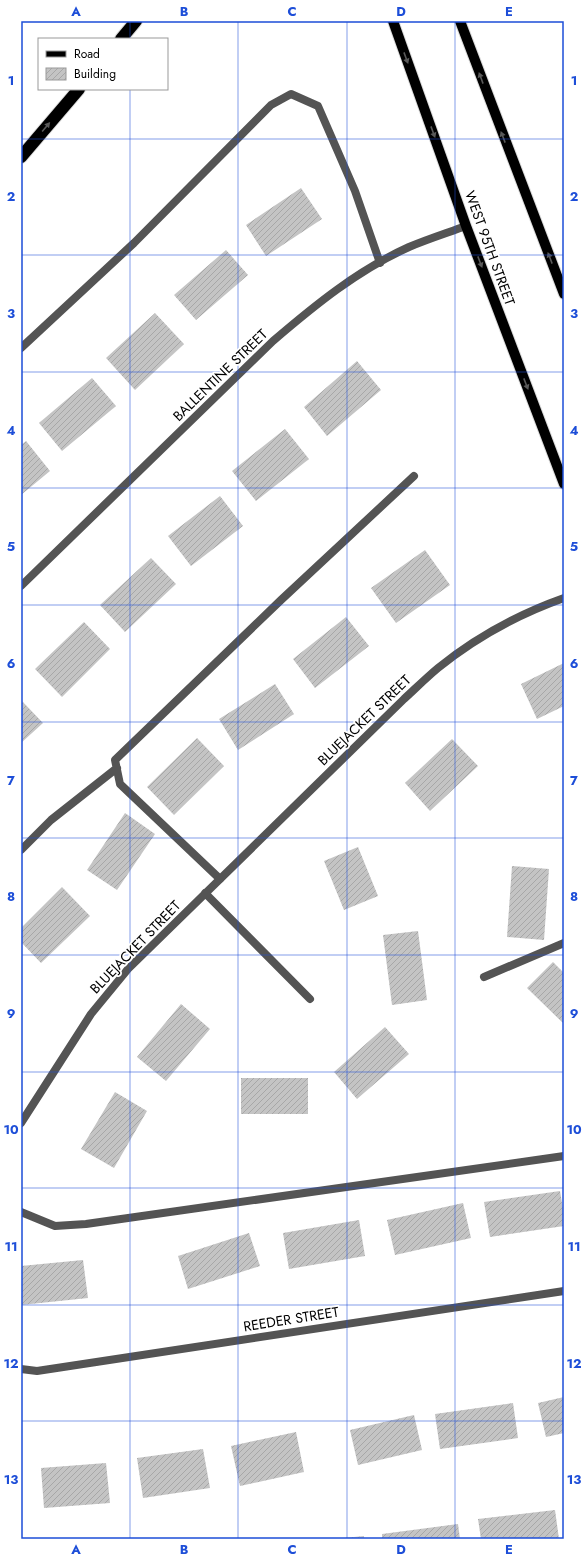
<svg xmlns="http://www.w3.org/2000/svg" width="585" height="1560" font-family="Jost,sans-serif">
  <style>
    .building { fill: url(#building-hatch) }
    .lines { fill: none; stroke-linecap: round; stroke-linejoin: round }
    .primary-casing { stroke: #dbdbdb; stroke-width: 12 }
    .motorway-casing { stroke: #dbdbdb; stroke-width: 14 }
    .service { stroke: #545454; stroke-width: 8 }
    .minor { stroke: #545454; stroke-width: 8 }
    .primary { stroke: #000; stroke-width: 10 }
    .motorway { stroke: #000; stroke-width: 12 }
    .oneway { fill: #595959 }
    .grid { fill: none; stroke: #1d4ed8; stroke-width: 1; stroke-opacity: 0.55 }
    .labels { text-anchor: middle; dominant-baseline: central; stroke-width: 3.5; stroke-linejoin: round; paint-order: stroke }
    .street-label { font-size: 14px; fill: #000; stroke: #fff }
    .neatline { fill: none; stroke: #1d4ed8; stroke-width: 1.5 }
    .grid-label { font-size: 13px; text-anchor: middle; font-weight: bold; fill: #1d4ed8 }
  </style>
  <defs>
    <pattern id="building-hatch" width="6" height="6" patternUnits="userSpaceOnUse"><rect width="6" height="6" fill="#c4c4c4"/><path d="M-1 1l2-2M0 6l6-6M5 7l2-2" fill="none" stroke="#a7a7a7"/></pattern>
  </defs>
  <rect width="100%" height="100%" fill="#fff"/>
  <path class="building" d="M301,188l21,31 -56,37 -20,-31z
    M226,250l22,25 -52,45 -22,-25z
    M155,313l29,31 -49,46 -29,-32z
    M357,361l24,29 -54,46 -23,-29z
    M92,378l24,28 -54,45 -23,-28z
    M285,429l24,30 -53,42 -24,-30z
    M26,441l24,30 -29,24v-50z
    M220,496l23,30 -52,40 -23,-30z
    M425,550l25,35 -54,38 -25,-35z
    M151,558l25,26 -51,48 -25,-27z
    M346,617l23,29 -54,42 -22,-29z
    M84,622l26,27 -48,48 -27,-28z
    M564,663v43l-27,13 -16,-35z
    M275,684l19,30 -56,36 -19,-31z
    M21,700l22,23 -22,20z
    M197,738l27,28 -50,49 -27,-28z
    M452,739l26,27 -48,45 -25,-28z
    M125,813l30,21 -38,56 -30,-20z
    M358,847l20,49 -34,14 -20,-49z
    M512,866l37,3 -5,71 -37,-3z
    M62,887l28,29 -49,47 -20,-21v-14z
    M418,931l9,69 -35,5 -9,-70z
    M553,962l11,11v51l-37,-36z
    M181,1004l29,25 -44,52 -29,-24z
    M385,1027l24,27 -52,45 -23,-27z
    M241,1078h67v36h-67z
    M115,1092l32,19 -33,57 -33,-19z
    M560,1191l4,24v11l-74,11 -6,-35z
    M463,1203l8,35 -76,17 -8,-35z
    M359,1220l6,36 -76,13 -6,-36z
    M249,1233l11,33 -72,23 -10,-33z
    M83,1260l5,38 -67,7v-39z
    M564,1397v36l-18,4 -8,-34z
    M513,1403l5,35 -78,11 -5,-35z
    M414,1415l8,35 -64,15 -8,-35z
    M296,1432l8,40 -64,14 -9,-40z
    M203,1449l7,39 -67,10 -6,-40z
    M106,1463l4,40 -66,5 -3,-40z
    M555,1510l4,29h-78l-3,-20z
    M458,1524l2,15h-78v-5z
    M364,1536v3h-20v-1z"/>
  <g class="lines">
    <g class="primary-casing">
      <path id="primary" d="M393,21l73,205 98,258
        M460,21l104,273"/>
    </g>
    <g class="motorway-casing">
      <path id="motorway" d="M121,39l15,-18
        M21,157l58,-68"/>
    </g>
    <path class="service" d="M21,348l113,-105 137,-138 20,-11 27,12 37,85 25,72
      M21,850l30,-30 66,-52
      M220,879l-100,-95 -5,-24 166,-160 133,-124
      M484,977l80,-34
      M21,1212l34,14 31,-2 478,-68"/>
    <path class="minor" d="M21,586l252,-245c42,-36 85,-71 136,-94 19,-8 38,-14 57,-21
      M205,893l105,106
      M21,1123l70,-109 37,-45 276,-270c11,-10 22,-21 34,-31 37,-30 81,-54 126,-70
      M21,1369l16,2 527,-80"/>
    <use href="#primary" class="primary"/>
    <use href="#motorway" class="motorway"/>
  </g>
  <defs><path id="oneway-solid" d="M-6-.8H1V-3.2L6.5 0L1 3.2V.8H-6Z"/></defs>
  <g class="oneway">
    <use href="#oneway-solid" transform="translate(406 58) rotate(70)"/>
    <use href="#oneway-solid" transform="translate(481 78) rotate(-110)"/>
    <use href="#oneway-solid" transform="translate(46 127) rotate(-50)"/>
    <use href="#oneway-solid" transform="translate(433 132) rotate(70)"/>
    <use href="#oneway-solid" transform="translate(503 137) rotate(-111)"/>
    <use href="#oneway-solid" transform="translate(550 258) rotate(-111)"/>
    <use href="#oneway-solid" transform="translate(480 262) rotate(69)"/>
    <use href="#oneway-solid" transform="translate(526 384) rotate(69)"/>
  </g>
  <path class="grid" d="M130,21v18M238,21v1518M347,21v1518M455,21v1518M130,89v1450M21,139h543M21,255h543M21,372h543M21,488h543M21,605h543M21,722h543M21,838h543M21,955h543M21,1072h543M21,1188h543M21,1305h543M21,1421h543"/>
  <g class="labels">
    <g class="street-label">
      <text transform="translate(490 248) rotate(70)">WEST 95TH STREET</text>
      <text transform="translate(220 375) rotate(-44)">BALLENTINE STREET</text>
      <text transform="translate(364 720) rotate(-44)">BLUEJACKET STREET</text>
      <text transform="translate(135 947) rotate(-46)">BLUEJACKET STREET</text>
      <text transform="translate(291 1319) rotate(-9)">REEDER STREET</text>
    </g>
  </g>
  <rect width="585" height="1560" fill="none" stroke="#ffffff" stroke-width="44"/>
  <rect x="38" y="38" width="130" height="52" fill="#ffffff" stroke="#999999"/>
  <rect x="46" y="51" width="20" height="6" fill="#000000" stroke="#999999"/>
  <text x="74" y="58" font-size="12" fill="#000000">Road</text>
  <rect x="46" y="68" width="20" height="12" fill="url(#building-hatch)" stroke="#999999"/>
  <text x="74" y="78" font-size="12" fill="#000000">Building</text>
  <rect x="22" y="22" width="541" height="1516" class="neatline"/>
  <g class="grid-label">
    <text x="76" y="16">A</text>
    <text x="184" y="16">B</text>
    <text x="292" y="16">C</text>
    <text x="401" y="16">D</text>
    <text x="509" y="16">E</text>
    <text x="11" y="85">1</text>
    <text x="574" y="85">1</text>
    <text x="11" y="201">2</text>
    <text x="574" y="201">2</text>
    <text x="11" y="318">3</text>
    <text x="574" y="318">3</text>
    <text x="11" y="435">4</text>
    <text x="574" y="435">4</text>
    <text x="11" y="551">5</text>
    <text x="574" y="551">5</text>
    <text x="11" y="668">6</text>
    <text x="574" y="668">6</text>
    <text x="11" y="785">7</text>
    <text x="574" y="785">7</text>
    <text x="11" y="901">8</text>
    <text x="574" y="901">8</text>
    <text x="11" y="1018">9</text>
    <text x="574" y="1018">9</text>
    <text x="11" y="1134">10</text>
    <text x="574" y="1134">10</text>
    <text x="11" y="1251">11</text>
    <text x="574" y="1251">11</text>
    <text x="11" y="1368">12</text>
    <text x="574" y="1368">12</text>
    <text x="11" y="1484">13</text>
    <text x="574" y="1484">13</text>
    <text x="76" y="1554">A</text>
    <text x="184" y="1554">B</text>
    <text x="292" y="1554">C</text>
    <text x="401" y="1554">D</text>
    <text x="509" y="1554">E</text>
  </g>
</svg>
